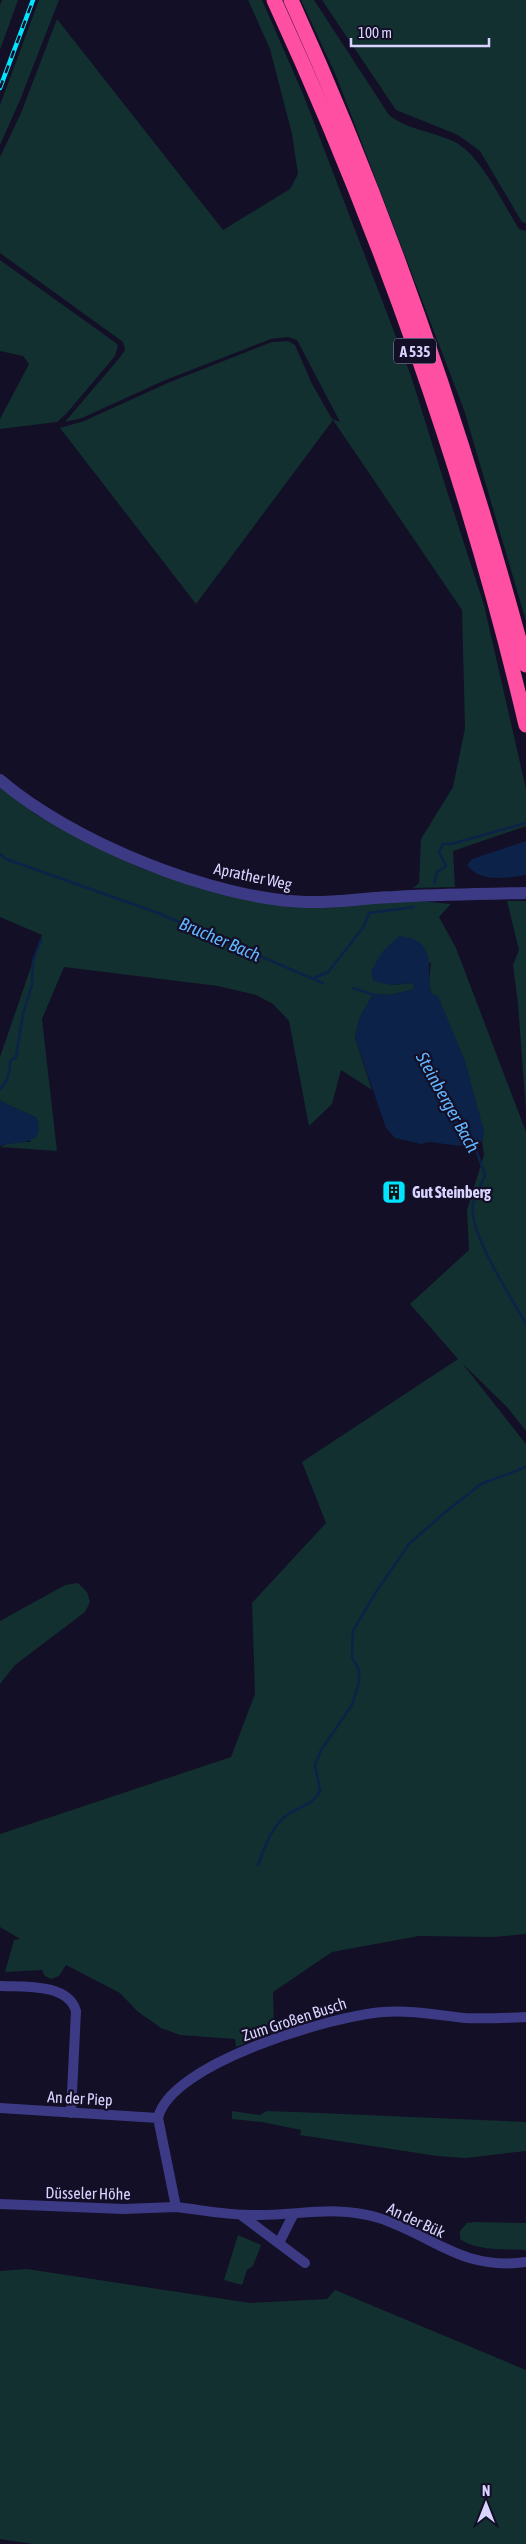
<svg xmlns="http://www.w3.org/2000/svg" width="526" height="2544" font-family="'Asap Condensed',sans-serif">
  <style>
    .green { fill: #12302f }
    .water { fill: #0c2248 }
    .lines { fill: none; stroke-linecap: round; stroke-linejoin: round }
    .stream { stroke: #0c2248; stroke-width: 2.5 }
    .minor { stroke: #3d3a85; stroke-width: 10 }
    .tertiary { stroke: #3d3a85; stroke-width: 12 }
    .motorway { stroke: #ff4fa3; stroke-width: 15 }
    .rail-casing { stroke: #00e5ff; stroke-width: 4.5 }
    .rail { stroke: #130f26; stroke-width: 2.5; stroke-dasharray: 8; stroke-linecap: butt }
    .labels { text-anchor: middle; dominant-baseline: central; stroke-width: 4.5; stroke-linejoin: round; paint-order: stroke }
    .shield { fill: #130f26; stroke: #9e99be; stroke-width: 1 }
    .shield-label { font-size: 15px; font-weight: bold; fill: #d9d4ff }
    .street-label { font-size: 16px; fill: #d9d4ff; stroke: #130f26 }
    .poi-label { font-size: 16px; font-weight: bold; fill: #d9d4ff; stroke: #130f26; text-anchor: start }
    .water-label { font-size: 18px; font-style: italic; fill: #62b6ff; stroke: #130f26 }
  </style>
  <rect width="100%" height="100%" fill="#130f26"/>
  <path class="green" d="M2,0h16l-18,50v-45z
    M39,0h20l-39,100 -20,45v-40z
    M248,0h14l41,94 108,282 36,115 37,114 42,184v37l-73,25 2,36 -42,1 6,-5 2,-44 32,-52 12,-59 -3,-118 -129,-190 -137,184 -136,-176 24,-7 86,-39 102,-40 16,-1 7,4 17,39 20,35 8,3 -43,-82 -9,-3 -17,2 -108,42 -81,37 -17,4 56,-66 4,-6 -2,-8 -123,-89v-96l21,-44 36,-94 166,211 67,-41 8,-15 -6,-40 -22,-85z
    M301,0h13l75,115c19,15 42,16 64,26 27,12 50,63 66,88l7,2v390l-62,-211 -127,-332z
    M322,0h204v223l-4,-1 -42,-71 -22,-16 -62,-25z
    M0,260l116,83 2,3 -3,10 -49,58 -9,8 -57,7v-10l29,-55 -6,-8 -23,-5z
    M0,787l37,28 103,53 71,23 76,15 121,-6 43,4 -12,13 17,31 70,184v299l-19,-24 -45,-44 64,81v490l-32,3 -75,-1 -87,16 -59,40 1,40 -3,1 -2,-3 -23,10v3l-10,4 -1,-8 -55,-4 -19,-7 -24,-17 -17,-18 -54,-28 -7,11 -8,3 -6,-3 -3,-6 -37,2 9,-32 6,-1 -20,-12v-93l231,-77 24,-63 -3,-91 74,-80 -24,-61 156,-103 -48,-55 59,-54 -2,-40 17,-55 -2,-14 2,-10 -53,-137 -2,-13 2,-19 -40,23 22,-2 1,6 -24,6 -17,-1 -14,25 -4,19 17,52 -31,-20 -9,34 -23,22 -20,-105 -16,-17 -17,-9 -38,-9 -154,-19 -22,52 15,132 -57,-4 11,-5h19l7,-24 -37,-17v-44l42,-122 -42,-18z
    M507,901h19v210l-8,-107 -5,-39 6,-15z
    M78,1583l9,9 3,10 -5,10 -70,53 -15,19v-63l65,-36z
    M232,2111l28,4 7,-4 29,1 230,10v29l-60,7 -29,-2 -137,-21 1,-5 -39,-8 -30,-3z
    M476,2222l50,1v27c-18,-1 -51,1 -66,-11v-8l7,-8z
    M238,2235l23,10 -8,21 -6,4 -5,15 -18,-5z
    M27,2269l223,34 77,-4 8,-9 191,80v174h-493l-33,-5v-268z"/>
  <path class="water" d="M526,841v34c-20,3 -46,8 -59,-10l5,-6z
    M399,936c39,4 27,29 32,58l7,2 27,65 19,70 -2,10 -6,7 -47,-6 -8,2 -26,-6 -9,-10 -31,-90 4,-19 14,-25 17,1 24,-6 -2,-6 -21,2 -18,-4 -2,-9 11,-20z
    M0,1101l37,17c9,30 -19,22 -37,28z"/>
  <g class="lines">
    <path class="stream" d="M0,854l6,5 152,54 165,70
      M434,883l3,-11 9,-6 -7,-14 4,-8h8l75,-21
      M314,978l14,-6 35,-44 6,-15 45,-6
      M353,988l21,7
      M0,1089c8,-7 10,-17 10,-28l6,-4 7,-43 9,-29 1,-24 8,-21
      M475,1147l10,28c-3,9 -10,20 -12,29 -5,29 39,94 53,120
      M258,1865c7,-18 13,-38 29,-50 14,-10 24,-8 33,-24l-5,-26 6,-15 31,-45 7,-23v-12l-7,-13 1,-26 23,-39 33,-48 34,-30 38,-30 45,-17"/>
    <path class="minor" d="M0,1986c23,1 68,-3 76,25l-5,102
      M526,2017c-20,1 -40,2 -61,1 -28,-3 -54,-8 -82,-6 -51,4 -213,51 -225,106l18,89c27,3 55,9 83,8 42,0 79,-10 120,3 55,18 83,53 147,44
      M0,2108l158,10
      M0,2204l123,5 53,-2
      M241,2215l64,48
      M279,2243l14,-28"/>
    <path class="tertiary" d="M0,780c71,61 212,119 306,122 29,1 58,-4 87,-5 44,-3 89,-3 133,-4"/>
    <path class="motorway" d="M274,0c106,230 194,478 252,725
      M291,0c98,215 174,438 235,665"/>
    <g class="rail-casing">
      <path id="rail" d="M0,88l33,-88"/>
    </g>
    <use href="#rail" class="rail"/>
  </g>
  <defs>
    <g id="building-square" transform="scale(1.25)"><rect x="-9" y="-9" width="18" height="18" rx="4" fill="#00e5ff" stroke="#130f26"/><path d="M-4-6H4V6H1V3H-1V6H-4ZM-2.5-4.3h1.7v1.8h-1.7ZM.8-4.3h1.7v1.8H.8ZM-2.5-1h1.7V.8h-1.7ZM.8-1h1.7V.8H.8Z" fill="#111"/></g>
  </defs>
  <g fill-rule="evenodd">
    <use href="#building-square" x="394" y="1192"/>
  </g>
  <g class="labels">
    <rect class="shield" x="394" y="338.5" width="42" height="25" rx="4"/>
    <g class="shield-label">
      <text x="415" y="351">A 535</text>
    </g>
    <g class="street-label">
      <text transform="translate(253 876) rotate(12)">Aprather Weg</text>
      <text transform="translate(294 2019) rotate(-18)">Zum Großen Busch</text>
      <text transform="translate(80 2098) rotate(3)">An der Piep</text>
      <text transform="translate(88 2193) rotate(1)">Düsseler Höhe</text>
      <text transform="translate(416 2220) rotate(25)">An der Bük</text>
    </g>
    <g class="poi-label">
      <text x="412" y="1192">Gut Steinberg</text>
    </g>
    <g class="water-label">
      <text transform="translate(220 939) rotate(23)">Brucher Bach</text>
      <text transform="translate(448 1102) rotate(61)">Steinberger Bach</text>
    </g>
  </g>
  <g transform="translate(486 2504)" stroke="#130f26" stroke-width="4" paint-order="stroke">
  <path d="M0-4L9 19L0 12L-9 19Z" fill="#d9d4ff"/>
  <text y="-8" font-size="14" font-weight="bold" text-anchor="middle" fill="#d9d4ff">N</text>
  </g>
  <path d="M351 38v8h138v-8" fill="none" stroke="#d9d4ff" stroke-width="2.5"/>
  <text x="358" y="38" font-size="15" fill="#d9d4ff" stroke="#130f26" stroke-width="4" paint-order="stroke">100 m</text>
</svg>
